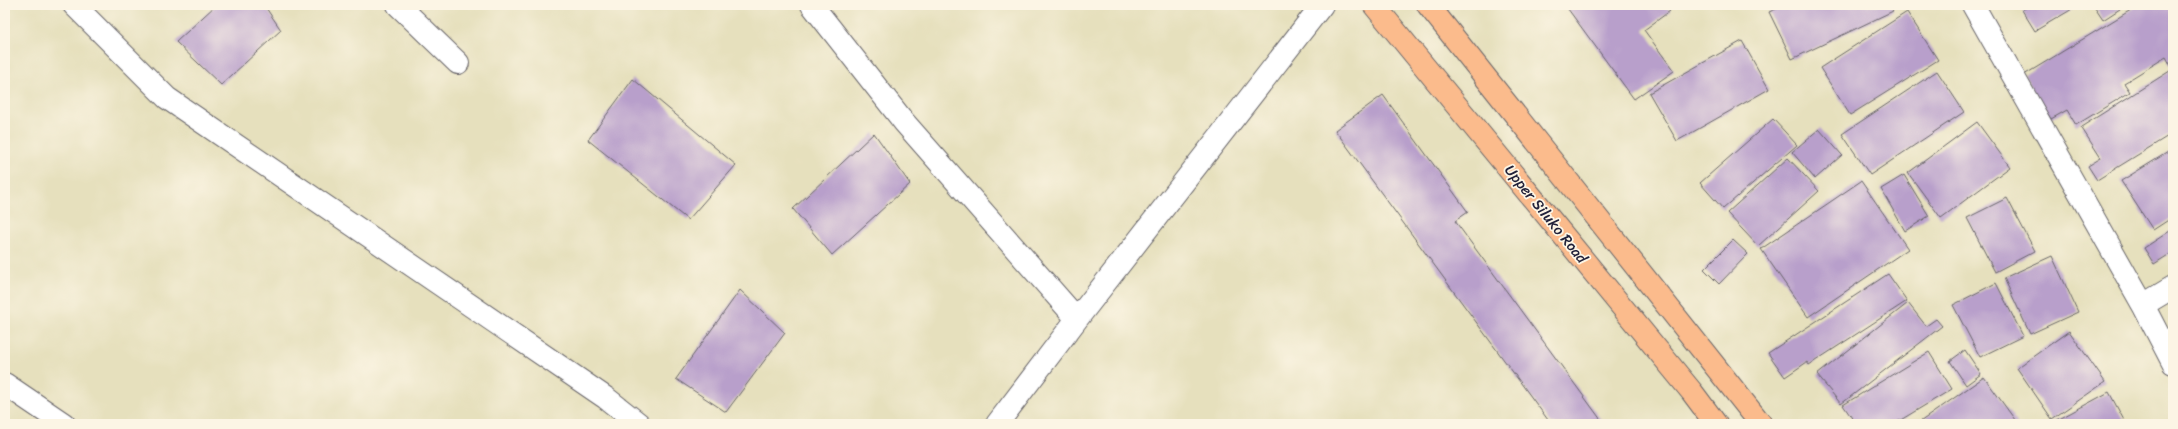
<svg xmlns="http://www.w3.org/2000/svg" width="2178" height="429" font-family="Sriracha,sans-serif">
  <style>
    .building { fill: #b89fcb }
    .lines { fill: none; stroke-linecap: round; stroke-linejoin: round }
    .minor-casing { stroke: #676468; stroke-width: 24 }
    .primary-casing { stroke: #676468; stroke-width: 24 }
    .minor { stroke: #fff; stroke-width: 22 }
    .primary { stroke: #fbbb8c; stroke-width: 22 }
    .labels { text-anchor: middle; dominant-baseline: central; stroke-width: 3.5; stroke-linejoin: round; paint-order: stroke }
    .street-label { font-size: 15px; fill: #22223b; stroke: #fcf5e5 }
  </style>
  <rect width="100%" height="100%" fill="#fcf5e5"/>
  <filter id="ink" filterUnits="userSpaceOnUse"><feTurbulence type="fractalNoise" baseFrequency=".025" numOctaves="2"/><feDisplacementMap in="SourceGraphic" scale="8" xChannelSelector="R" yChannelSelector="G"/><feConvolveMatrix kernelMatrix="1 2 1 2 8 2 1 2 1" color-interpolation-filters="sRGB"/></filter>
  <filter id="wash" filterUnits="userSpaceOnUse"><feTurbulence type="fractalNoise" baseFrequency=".012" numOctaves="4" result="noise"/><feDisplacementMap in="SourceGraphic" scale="16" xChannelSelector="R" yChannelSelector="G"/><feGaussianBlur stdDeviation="0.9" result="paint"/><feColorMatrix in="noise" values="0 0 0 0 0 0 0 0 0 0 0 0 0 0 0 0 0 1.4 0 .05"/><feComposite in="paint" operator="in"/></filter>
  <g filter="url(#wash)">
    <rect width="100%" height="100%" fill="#e6e0bd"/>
    <g id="blocks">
      <path class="building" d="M216,5h48l17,25 -60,55 -45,-43z
        M1565,5h100l5,6 -26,19 30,41 -40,28z
        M1785,5h106l2,6 -101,48 -23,-47z
        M2030,5h49l-44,26 -13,-21z
        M2093,5h33l-23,15z
        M2139,5h34v60l-2,1 -5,-9 -42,26 6,9 -54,33 -9,-15 -16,9 -27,-44z
        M1907,12l31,48 -88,55 -30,-47z
        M1742,41l27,48 -92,52 -28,-48z
        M2173,69v64l-76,47 -9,-14 13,-8 -20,-31z
        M1937,71l27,41 -94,63 -28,-41z
        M633,79l103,86 -48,55 -100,-80z
        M1383,95l85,117 -13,9 149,203h-53l-216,-294z
        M1773,119l24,26 -74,64 -23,-26z
        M1977,122l33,45 -69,51 -33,-45z
        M1819,129l23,26 -27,24 -23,-27z
        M874,133l36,51 -78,71 -39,-46z
        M2173,149v68l-20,13 -32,-49z
        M1788,158l31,33 -61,55 -31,-33z
        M1904,175l25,41 -24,15 -24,-42z
        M1861,181l47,68 -100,68 -47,-68z
        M2007,198l28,53 -40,21 -28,-54z
        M2173,229v23l-19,12 -10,-16z
        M1733,240l15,14 -29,30 -15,-15z
        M2052,256l26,56 -48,22 -26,-56z
        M1888,274l19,27 -98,64 -2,-3 -22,15 -17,-24z
        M1996,283l27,53 -43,21 -27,-52z
        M740,290l45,43 -59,79 -50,-33z
        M1908,303l18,23 10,-7 6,7 -101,78 -24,-29z
        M2069,331l36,51 -53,37 -35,-51z
        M1965,350l16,24 -15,11 -16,-24z
        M1929,352l23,37 -58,35h-38l-13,-19z
        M1984,377l34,47h-101z
        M2109,392l17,32h-76z"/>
    </g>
  </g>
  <g filter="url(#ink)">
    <use href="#blocks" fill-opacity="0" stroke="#676468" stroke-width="1"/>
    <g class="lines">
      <g class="minor-casing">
        <path id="minor" d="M74,5l93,93 439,300 33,26
          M398,5l60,58
          M812,5l92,117 173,197
          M1973,5l170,300 30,58
          M2143,305l30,-18
          M5,384l59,40
          M997,424l80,-105 245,-314"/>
      </g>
      <g class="primary-casing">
        <path id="primary" d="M1374,5l318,387 24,32
          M1428,5l333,419"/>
      </g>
      <use href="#minor" class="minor"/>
      <use href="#primary" class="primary"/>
    </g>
  </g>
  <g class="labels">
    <g class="street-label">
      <text transform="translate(1546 214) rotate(51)">Upper Siluko Road</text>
    </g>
  </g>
  <rect width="2178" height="429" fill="none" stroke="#fcf5e5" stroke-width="20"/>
</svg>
